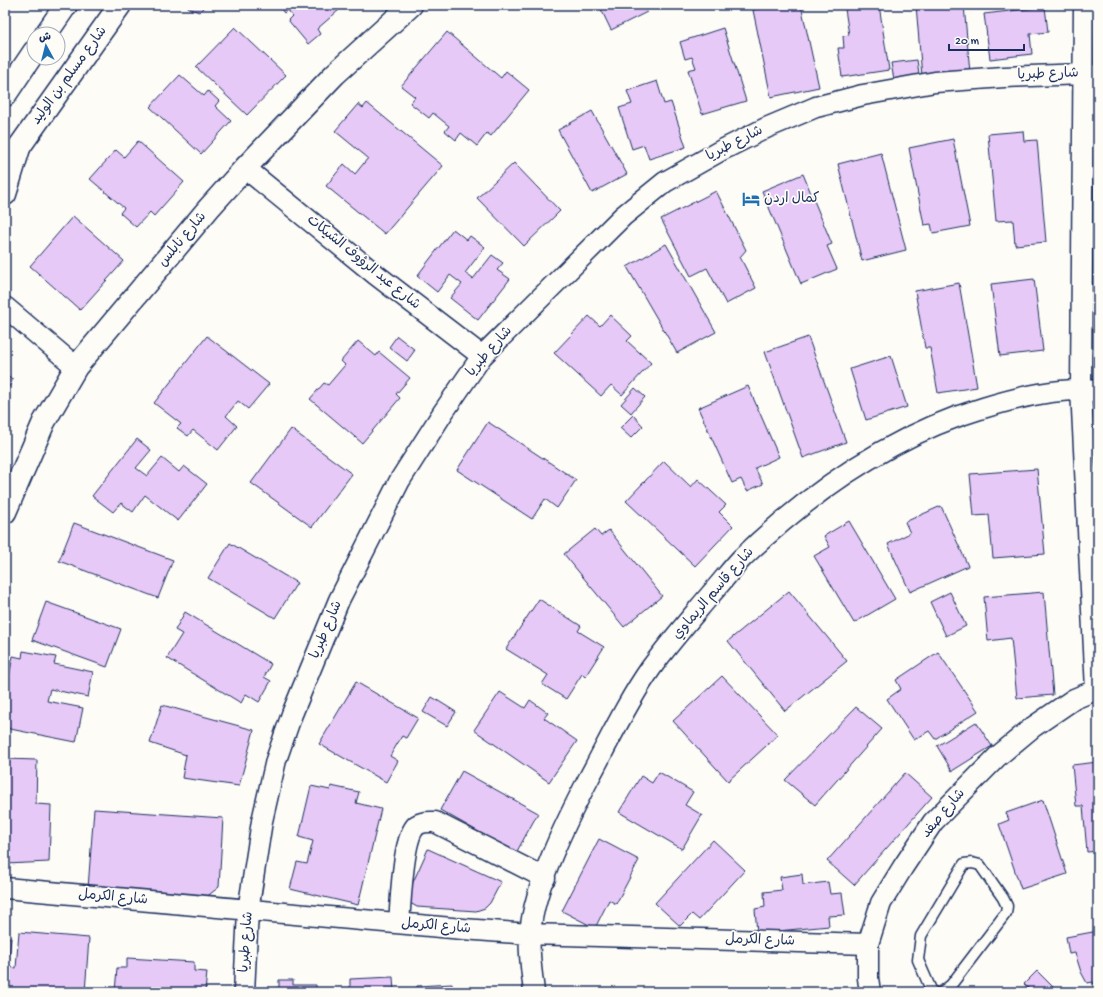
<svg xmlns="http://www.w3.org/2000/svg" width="1103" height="997" font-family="'Gochi Hand','Playpen Sans Arabic',sans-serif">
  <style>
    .building { fill: #e7c9f7; stroke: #1b2f5e }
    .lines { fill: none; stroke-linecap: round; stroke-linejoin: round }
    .service-casing { stroke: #1b2f5e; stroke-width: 13 }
    .minor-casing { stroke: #1b2f5e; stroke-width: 23 }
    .tertiary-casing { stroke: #1b2f5e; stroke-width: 25 }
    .trunk-casing { stroke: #1b2f5e; stroke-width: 25 }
    .service { stroke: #fdfcf7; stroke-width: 10 }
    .minor { stroke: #fdfcf7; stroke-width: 20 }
    .tertiary { stroke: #fdfcf7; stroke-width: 22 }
    .trunk { stroke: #fdfcf7; stroke-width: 22 }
    .labels { text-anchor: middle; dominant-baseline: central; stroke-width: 3.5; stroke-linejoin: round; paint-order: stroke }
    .street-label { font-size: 14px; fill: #1b2f5e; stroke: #fdfcf7 }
    .poi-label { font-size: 14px; fill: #1b2f5e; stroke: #fdfcf7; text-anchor: start }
  </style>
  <rect width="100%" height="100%" fill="#fdfcf7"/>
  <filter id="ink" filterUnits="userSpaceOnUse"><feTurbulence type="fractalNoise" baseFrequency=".025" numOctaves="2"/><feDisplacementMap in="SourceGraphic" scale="8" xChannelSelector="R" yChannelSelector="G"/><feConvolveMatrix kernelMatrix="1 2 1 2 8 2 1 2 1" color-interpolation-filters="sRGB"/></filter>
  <g filter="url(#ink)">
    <path class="building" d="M190,5h16l-7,7 -11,-4z
      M278,5h56l5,5 -22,19 3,5 -12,10 -20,-24 4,-4 -4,-6 -4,3z
      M599,5h44l4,7 -36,18z
      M778,5h23l18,82 -48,10 -18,-87z
      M879,5l10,65 -47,7 -4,-29h6l-1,-12 6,-1 -4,-26z
      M916,5h48l6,68 -48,4z
      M1045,7l3,25 -18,2 2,20 -42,5 -6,-45z
      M235,27l51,48 -39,40 -51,-48z
      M723,28l23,73 -44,13 -14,-44 8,-2 -4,-11 -7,2 -5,-17z
      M447,32l54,46 5,-7 23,19 -38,46 -4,-3 -10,13 -16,-13 -5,7 -11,-9 4,-5 -16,-13 -4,5 -19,-15 5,-6 -14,-11z
      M917,60l3,21 -25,4 -4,-22z
      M180,75l24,21 4,-5 11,10 -4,5 16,15 -30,33 -51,-47z
      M657,81l7,23 7,-2 15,45 -37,12 -5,-14 -12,4 -13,-41 13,-4 -5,-13z
      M367,103l76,63 -58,68 -59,-48 18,-22 11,10 13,-16 -33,-27 23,-27 5,4z
      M592,111l35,63 -35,19 -34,-63z
      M1023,131l1,10 13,-1 9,102 -31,3 -2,-25 -17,1 -8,-87z
      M953,139l17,87 -37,7 -2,-9 -7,1 -15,-77z
      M138,141l46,41 -30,34 -4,-4 -14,15 -16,-14 4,-5 -34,-29 26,-29 8,7z
      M881,153l25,97 -44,11 -24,-97z
      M514,163l46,48 -36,35 -47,-48z
      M803,174l29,70 -5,2 10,23 -36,15 -39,-93z
      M716,191l30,59 -6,7 16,31 -30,16 -19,-36 -16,8 -30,-57z
      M73,216l51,45 -44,49 -50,-44z
      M453,229l14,11 3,-4 15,11 -20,26 8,6 19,-24 11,8 -6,7 13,9 -32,41 -28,-22 12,-14 -12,-9 -13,17 -20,-16z
      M666,244l50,88 -39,21 -50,-86z
      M1034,279l9,72 -43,5 -9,-72z
      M959,283l18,104 -39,6 -8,-45h-5l-10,-57z
      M610,315l22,21 -5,5 24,22 -29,32 -11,-10 -10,11 -47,-43 35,-37 11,10z
      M207,336l62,48 -21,25 -10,-8 -12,15 11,10 -19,24 -25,-20 -5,6 -11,-8 4,-4 -27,-21z
      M397,336l18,14 -8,11 -18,-14z
      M808,337l38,105 -43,16 -38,-106z
      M358,341l18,15 3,-4 31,26 -14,16 4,4 -38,45 -52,-44 14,-16 4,2 17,-20 -4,-4z
      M891,356l16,51 -41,13 -16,-51z
      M5,376l8,3 -8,16z
      M748,386l31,71 -24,11 8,16 -16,7 -6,-12 -9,4 -34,-75z
      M635,388l10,9 -14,16 -10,-9z
      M633,415l10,11 -12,12 -11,-10z
      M488,422l88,58 -19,28 -12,-9 -13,20 -75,-49z
      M291,429l61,45 -40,53 -61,-44z
      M137,439l14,11 -15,18 11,8 15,-18 17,14 5,-6 23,18 -29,37 -33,-26 -12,17 -12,-9 -8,9 -21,-16z
      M664,461l27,26 7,-8 28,26 -7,7 14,14 -38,40 -69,-65z
      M1037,469l8,85 -52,4 -4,-43 -15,1 -4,-42z
      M941,506l27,60 -58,26 -22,-48 22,-11 -5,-11z
      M849,521l46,78 -41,24 -40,-67 16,-9 -6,-11z
      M74,523l99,37 -15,38 -99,-37z
      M595,529l6,7 8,-6 53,66 -38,31 -60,-73z
      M230,543l67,40 -22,35 -67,-40z
      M789,591l58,70 -62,50 -57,-70z
      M950,592l16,34 -20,10 -16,-34z
      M1044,592l9,103 -36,3 -6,-60 -23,3 -4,-44z
      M539,599l42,27 -3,5 26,16 -19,30 -3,-3 -16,25 -24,-15 6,-9 -42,-26z
      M46,602l75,27 -14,38 -75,-27z
      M185,612l86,52 -7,13 7,4 -12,21 -13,-8 -5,9 -74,-45 15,-24 -7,-4z
      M23,651l33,6 -2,7 39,8 -5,25 -38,-8 -3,12 36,7 -7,34 -71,-14v-30l8,-42 9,2z
      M938,652l40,59 -43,28 -6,-8 -15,9 -27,-41 14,-10 -5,-9z
      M722,676l56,59 -50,46 -55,-60z
      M356,682l62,36 -12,20 -4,-2 -12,20 8,5 -12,21 -67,-38z
      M500,692l25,16 5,-8 18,13 -4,5 33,23 -28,41 -75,-52z
      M432,697l24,15 -9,14 -24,-14z
      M162,705l92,25 -15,56 -57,-8 4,-23 -36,-12z
      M856,707l26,22 -67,76 -30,-25z
      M976,722l16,24 -40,25 -15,-25z
      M5,759l32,1 -1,44 15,1 -2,57 -43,2 -1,-2z
      M1098,762v89l-11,1 -4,-46h-7l-4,-41z
      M462,771l76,42 -22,40 -76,-43z
      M659,772l34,20 -8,13 17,10 -20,34 -63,-37 22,-36 11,7z
      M905,773l27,24 -78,88 -27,-24z
      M311,786l19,4 1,-4 28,6 -3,11 25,6 -23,96 -68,-16 7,-27 10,2 6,-23 -14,-4z
      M1043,800l24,74 -46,15 -22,-65 10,-4 -3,-7z
      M94,809l129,9 -4,69 -14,11 -117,-10z
      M599,839l40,21 -23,44 -7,-4 -14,28 -33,-17z
      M713,840l32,30 -46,50 -7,-6 -12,12 -25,-23z
      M428,849l73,33 -11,21 -5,5 -9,3 -59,-4 -12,-7z
      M802,874l1,11 25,-3 2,12 12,-1 3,22 -17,1 1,10 -72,7 -2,-24 10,-2 -1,-15 18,-2 -2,-13z
      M1098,931v52l-4,1 -1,-2 -6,1 -6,-11 -6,-19 -6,1 -3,-17z
      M19,932l70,6 -4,54h-80v-55l6,1 -3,29 8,1z
      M127,958l67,4v9l13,1 -2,20h-90l2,-24h10z
      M1037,971l21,21h-34l4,-4 -4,-4z
      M393,977l1,15h-44v-13z
      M279,980h14v5h23v7h-41v-4h4z
      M452,984l1,8h-36v-6z"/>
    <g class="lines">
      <g class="service-casing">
        <path id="service" d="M932,992l-14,-32 3,-24 43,-72 8,-1 8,2 23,33 4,8 -1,7 -55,72 -9,7"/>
      </g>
      <g class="minor-casing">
        <path id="minor" d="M1084,5l-3,384 15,301
          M245,168l130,106 107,82
          M5,307l71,60
          M5,888l458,41 67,5 338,10
          M399,923c2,-20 3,-86 18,-98 6,-4 12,-3 18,-3l110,56
          M244,992l4,-81 14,-90 14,-61 16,-46 47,-114 61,-120 44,-69 38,-55 141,-140 42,-34 55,-31 46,-23 50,-21 47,-12 72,-13 69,-5 79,-3 15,2
          M534,992c-2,-19 -6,-40 -4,-59 4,-47 37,-113 59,-155 20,-37 38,-76 62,-110 19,-26 40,-50 60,-74 11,-12 21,-26 32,-37 68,-65 149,-122 240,-149 36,-11 77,-21 115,-17
          M870,992l-2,-14v-34l13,-41 22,-36 30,-45 64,-65 36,-30 41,-28 24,-10"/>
      </g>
      <g class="tertiary-casing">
        <path id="tertiary" d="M5,194l14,-46
          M5,512l39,-90 32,-55 133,-159 36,-40 90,-94 76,-69"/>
      </g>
      <g class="trunk-casing">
        <path id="trunk" d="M46,34l20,-29
          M5,95l29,-43
          M5,167l115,-162"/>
      </g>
      <use href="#service" class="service"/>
      <use href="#minor" class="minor"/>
      <use href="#tertiary" class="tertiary"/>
      <use href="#trunk" class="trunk"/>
    </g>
  </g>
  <defs>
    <g id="hotel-bare" transform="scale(1.38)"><path d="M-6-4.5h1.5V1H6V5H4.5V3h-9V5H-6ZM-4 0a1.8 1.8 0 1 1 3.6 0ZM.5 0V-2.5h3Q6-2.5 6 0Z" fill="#1f6fb2" stroke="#fdfcf7" stroke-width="2.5" paint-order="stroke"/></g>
  </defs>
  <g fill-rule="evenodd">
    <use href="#hotel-bare" x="751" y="199"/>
  </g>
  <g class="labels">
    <g class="street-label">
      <text transform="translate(1048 75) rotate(-2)">شارع طبريا</text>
      <text transform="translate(70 76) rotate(-54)">شارع مسلم بن الوليد</text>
      <text transform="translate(735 144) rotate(-27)">شارع طبريا</text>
      <text transform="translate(183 240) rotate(-50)">شارع نابلس</text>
      <text transform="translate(363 263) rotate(39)">شارع عبد الرؤوف الشيكات</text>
      <text transform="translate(490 352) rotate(-49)">شارع طبريا</text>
      <text transform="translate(714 594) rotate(-49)">شارع قاسم الريماوي</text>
      <text transform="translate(327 630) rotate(-67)">شارع طبريا</text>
      <text transform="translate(944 814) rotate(-50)">شارع صفد</text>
      <text transform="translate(113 898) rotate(5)">شارع الكرمل</text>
      <text transform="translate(436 927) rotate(5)">شارع الكرمل</text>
      <text transform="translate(760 941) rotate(2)">شارع الكرمل</text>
      <text transform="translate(247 942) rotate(-86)">شارع طبريا</text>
    </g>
    <g class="poi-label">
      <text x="764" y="199">كمال اردن</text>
    </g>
  </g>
  <rect width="1103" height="997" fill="none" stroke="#fdfcf7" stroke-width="20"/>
  <rect x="10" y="10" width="1083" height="977" fill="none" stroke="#1b2f5e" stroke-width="1.5" filter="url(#ink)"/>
  <g transform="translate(46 46) rotate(353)"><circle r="19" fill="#fdfcf7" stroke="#a3aaba"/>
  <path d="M0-3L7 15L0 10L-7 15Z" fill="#1f6fb2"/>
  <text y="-6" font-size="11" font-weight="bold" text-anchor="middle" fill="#1b2f5e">ش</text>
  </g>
  <path d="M949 44v6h75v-6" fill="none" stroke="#1b2f5e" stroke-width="2"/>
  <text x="955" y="44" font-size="12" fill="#1b2f5e" stroke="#fdfcf7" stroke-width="3" paint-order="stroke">20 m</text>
</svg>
